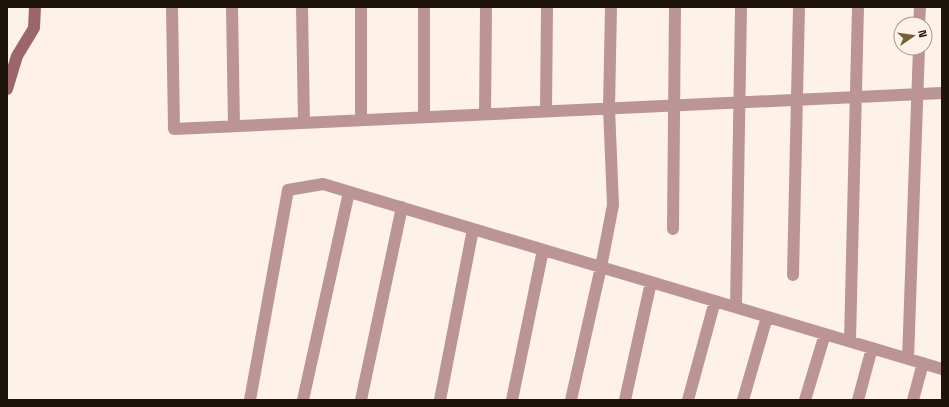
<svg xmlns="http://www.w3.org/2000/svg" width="949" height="407" font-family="'Space Grotesk',sans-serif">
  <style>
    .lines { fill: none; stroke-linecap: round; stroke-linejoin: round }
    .street { stroke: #bb9498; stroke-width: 12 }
    .secondary { stroke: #9c656c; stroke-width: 12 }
  </style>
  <rect width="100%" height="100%" fill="#fef2e8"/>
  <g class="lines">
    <path class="street" d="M172,7l2,122 768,-36
      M232,7l2,119
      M302,7l2,116
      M919,24l1,-17
      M546,111l1,-104
      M485,114l1,-107
      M424,117v-110
      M361,120v-113
      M673,229l2,-222
      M793,275l6,-268
      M736,307l5,-300
      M850,341l8,-334
      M908,359l11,-311
      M250,400l38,-210 35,-6 619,185
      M303,400l46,-208
      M361,400l41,-193
      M440,400l33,-171
      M512,400l31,-150
      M571,400l30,-133 12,-62 -4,-97 2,-101
      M625,400l26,-118
      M688,400l27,-99
      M743,400l24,-83
      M805,400l20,-66
      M858,400l14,-52
      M913,400l10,-37"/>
    <path class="secondary" d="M7,89l10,-33 17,-28 1,-21"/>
  </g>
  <rect width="949" height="407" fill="none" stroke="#1e140a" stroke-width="16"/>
  <g transform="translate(913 36) rotate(77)"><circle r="19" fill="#fef2e8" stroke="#a4998f"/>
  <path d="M0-3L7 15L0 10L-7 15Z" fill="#786030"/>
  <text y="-6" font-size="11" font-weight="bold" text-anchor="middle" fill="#1e140a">N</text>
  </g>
</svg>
